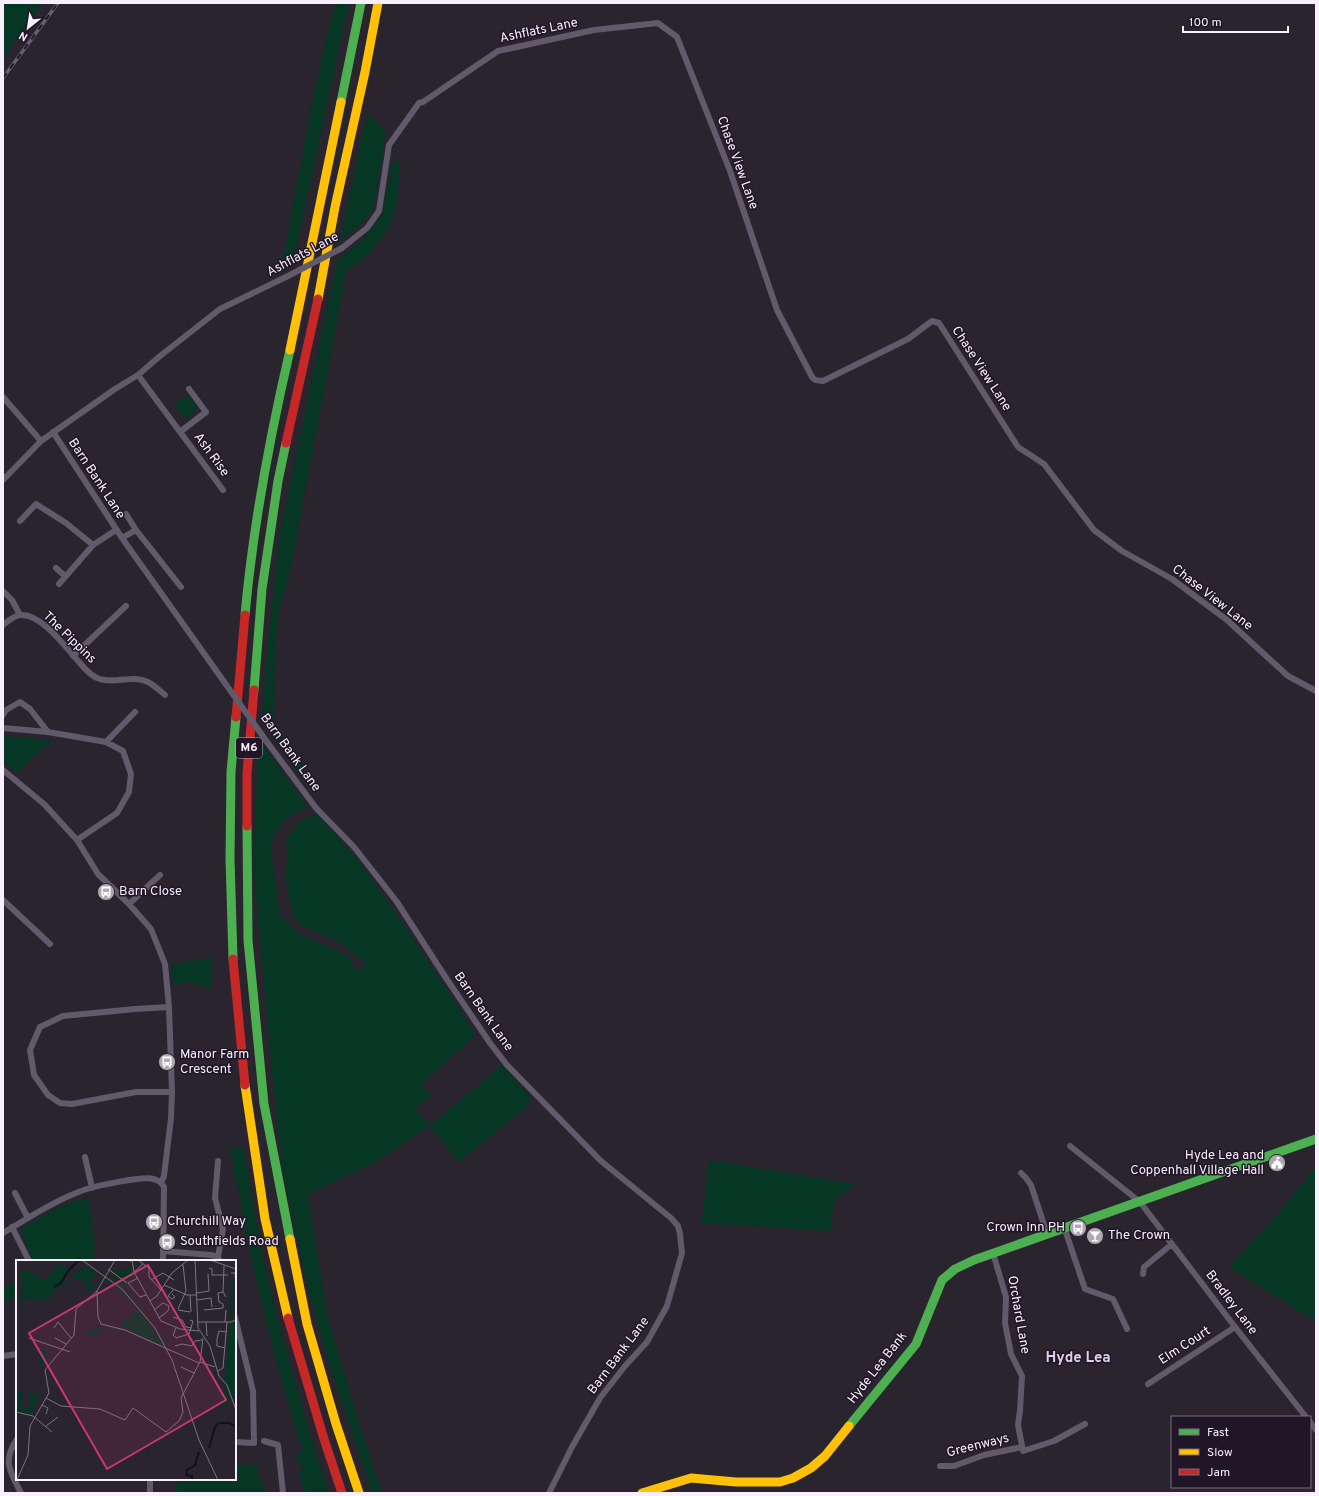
<svg xmlns="http://www.w3.org/2000/svg" width="1319" height="1496" font-family="Overpass,sans-serif">
  <style>
    .green { fill: #063624 }
    .lines { fill: none; stroke-linecap: round; stroke-linejoin: round }
    .street { stroke: #605a6a; stroke-width: 6 }
    .fast { stroke: #4caf50; stroke-width: 9 }
    .slow { stroke: #ffc107; stroke-width: 9 }
    .jam { stroke: #c62828; stroke-width: 9 }
    .rail-casing { stroke: #66616d; stroke-width: 3.5 }
    .rail { stroke: #211628; stroke-width: 2; stroke-dasharray: 6; stroke-linecap: butt }
    .street-bridge { stroke: #605a6a; stroke-width: 6 }
    .labels { text-anchor: middle; dominant-baseline: central; stroke-width: 3; stroke-linejoin: round; paint-order: stroke }
    .shield { fill: #211628; stroke: #b7aebc; stroke-width: 1 }
    .shield-label { font-size: 12px; font-weight: bold; fill: #f7effc }
    .street-label { font-size: 13px; fill: #f7effc; stroke: #211628 }
    .poi-label { font-size: 13px; fill: #f7effc; stroke: #211628; text-anchor: start }
    .quarter-label { font-size: 15px; font-weight: bold; fill: #e0d1ea; stroke: #211628 }
    .inset-river { fill: none; stroke: #08151b; stroke-width: 2 }
    .inset-road { fill: none; stroke: #7b7580; stroke-width: 1 }
    .view { fill: #ca3873; fill-opacity: 0.15; stroke: #ca3873; stroke-width: 2 }
    .inset-edge { fill: none; stroke: #f7effc; stroke-width: 2 }
  </style>
  <rect width="100%" height="100%" fill="#29242e"/>
  <path class="green" d="M3,3h40l-40,56z
    M336,3h13l-56,259 -13,13 30,-162 18,-83z
    M367,113l19,19 -13,78 -14,16 -19,15z
    M399,161c0,36 0,57 -25,87 -7,9 -19,16 -28,24l-56,300 -11,37 -4,39 -1,75 30,45 -3,8 -39,-56 5,-69 12,-114 58,-277 25,-20 20,-25 10,-52z
    M187,395l11,14 -13,10 -11,-15z
    M3,736l50,4 -37,33 -13,-12z
    M259,742l4,2 44,63 -23,12 -14,25 10,71 17,18 42,18 12,8 5,13 9,-7 -2,-4 -22,-18 -41,-18 -8,-11 -7,-39 3,-21 -3,-13 15,-20 17,-7 41,46 51,72 67,103 -54,48 2,8 9,1 -19,18 17,15 71,-60 27,30v10l-70,57 -29,-36 -58,38 -64,30 19,120 34,116 21,63h-10l-44,-132 -24,-87 -20,-98 -7,-53 -12,-124 -12,-136z
    M212,957v33l-22,-8 -17,4 -2,-21z
    M243,1147l19,106 15,63 32,115 20,62h-24l-5,-14 1,-16 -4,-2 -2,-5 8,-4c-32,-100 -55,-201 -73,-304z
    M709,1160l147,24 -22,16 -4,31 -129,-8z
    M1315,1168l1,1v144l-3,7 -84,-53 41,-44z
    M88,1197l7,54 -2,10h-60l-13,-32 38,-22z
    M17,1281v15l-5,2 -9,7v-16z
    M235,1464l21,1 3,3 -3,5 6,9 4,11h-90l1,-14h58z"/>
  <g class="lines">
    <path class="street" d="M342,248l25,-20 12,-17 10,-66 30,-42 4,-1 75,-51 96,-21 64,-7 19,14 53,134 47,139 35,67 3,3 8,1 85,-42 24,-18 7,2 79,124 26,17 50,66 28,21 50,28 55,41 61,56 28,15
      M138,375l85,115
      M3,397l38,44
      M53,432l69,106 93,131
      M180,432l26,-20 -17,-23
      M3,480l38,-39 74,-52 23,-14 22,-19 60,-47 66,-32
      M126,514l10,16 45,57
      M20,521l16,-17 30,19 27,22
      M122,538l14,-8
      M56,568l9,8
      M59,584l34,-39 23,-15
      M3,591l9,9 8,15
      M3,625c5,-4 12,-10 18,-10 21,-1 45,33 58,47 5,6 11,13 18,16 16,7 35,-4 51,4 6,3 12,9 17,13
      M73,656l53,-50
      M3,715l3,-5 14,-8 10,7 18,23
      M3,728l45,4 58,10 17,9 8,23 -2,18 -12,21 -40,27
      M106,742l29,-30
      M267,742l49,66 38,39 43,55 49,76 44,65 17,22 94,96 70,57 7,8 2,8 2,19 -15,53 -20,36 -22,24 -25,32 -28,49 -23,46
      M3,770l41,34 33,36 21,34 31,30 22,25 14,35 4,43 3,85 -1,26 -7,58 -3,7 3,4 -1,74
      M3,900l47,44
      M129,904l31,-29
      M169,1007l-34,2 -72,7 -23,11 -10,23 4,25 14,20 12,8 12,1 64,-12h36
      M1070,1146l70,56 95,125 71,90
      M85,1157l7,31
      M1021,1173l5,5 5,7 16,49
      M15,1193l13,25
      M12,1227l17,34
      M1064,1227l21,62 28,10 14,30
      M3,1233c24,-14 47,-30 73,-40 16,-7 36,-10 53,-13 10,-1 24,-5 32,3
      M163,1251l48,4 7,2 2,4
      M993,1253l13,44 -1,26 6,31 11,22 -2,35 -2,14 5,26 31,-10 31,-17
      M218,1257l5,-28 -8,-31 3,-37
      M1143,1274l1,-7 28,-23
      M235,1317l18,74 1,52 -19,-1
      M3,1356l14,-2
      M1148,1384l87,-57
      M1310,1422l6,8
      M17,1439c-15,22 -7,33 4,54
      M264,1441l14,4 5,48
      M940,1466h14l30,-11 38,-8
      M150,1493v-14"/>
    <path class="fast" d="M341,102l20,-99
      M245,615c8,-89 25,-179 45,-265
      M254,690l8,-101 16,-108 8,-38
      M247,826l1,114 16,164 26,135
      M233,959l-3,-100 1,-87 5,-55
      M849,1426l67,-82 26,-64 13,-11 19,-9 342,-121"/>
    <path class="slow" d="M318,299l17,-92 30,-135 13,-69
      M290,350l51,-248
      M245,1085l20,134 23,99
      M290,1239l17,85 29,100 23,69
      M642,1493l49,-15 45,4h44l13,-4 18,-10 14,-12 24,-30"/>
    <path class="jam" d="M286,443l32,-144
      M236,717l9,-102
      M247,826v-53l7,-83
      M233,959l12,126
      M288,1318l36,121 18,54"/>
    <g class="rail-casing">
      <path id="rail" d="M3,78l55,-75"/>
    </g>
    <use href="#rail" class="rail"/>
    <path class="street-bridge" d="M286,277l56,-29
      M215,669l52,73"/>
  </g>
  <defs>
    <g id="bus-disc" transform="scale(0.9)"><circle r="9.5" fill="#afa8b4" stroke="#211628"/><path d="M-5-6H5V4H4V6H2V4H-2V6H-4V4H-5ZM-3.5-4V0h7V-4ZM-3.5 1.2v1.5H-2V1.2ZM2 1.2v1.5H3.5V1.2Z" fill="#fff"/></g>
    <g id="civic-disc" transform="scale(0.9)"><circle r="9.5" fill="#afa8b4" stroke="#211628"/><path d="M-.6-6.5H3V-4.5H.6V-3L4-1V1h2V6H-6V1h2V-1L-.6-3ZM-1.2 2.5V6h2.4V2.5Z" fill="#fff"/></g>
    <g id="bar-disc" transform="scale(0.9)"><circle r="9.5" fill="#afa8b4" stroke="#211628"/><path d="M-6-5H6L.8 .8V4.5H3.5V6h-7V4.5H-.8V.8Z" fill="#fff"/></g>
  </defs>
  <g fill-rule="evenodd">
    <use href="#bus-disc" x="106" y="892"/>
    <use href="#bus-disc" x="167" y="1062"/>
    <use href="#civic-disc" x="1277" y="1163"/>
    <use href="#bus-disc" x="154" y="1222"/>
    <use href="#bus-disc" x="1078" y="1228"/>
    <use href="#bar-disc" x="1095" y="1236"/>
    <use href="#bus-disc" x="167" y="1242"/>
  </g>
  <g class="labels">
    <rect class="shield" x="236" y="738" width="26" height="20" rx="3"/>
    <g class="shield-label">
      <text x="249" y="748">M6</text>
    </g>
    <g class="street-label">
      <text transform="translate(539 31) rotate(-12)">Ashflats Lane</text>
      <text transform="translate(737 163) rotate(70)">Chase View Lane</text>
      <text transform="translate(303 255) rotate(-28)">Ashflats Lane</text>
      <text transform="translate(981 369) rotate(57)">Chase View Lane</text>
      <text transform="translate(211 455) rotate(54)">Ash Rise</text>
      <text transform="translate(96 479) rotate(57)">Barn Bank Lane</text>
      <text transform="translate(1212 598) rotate(38)">Chase View Lane</text>
      <text transform="translate(69 638) rotate(44)">The Pippins</text>
      <text transform="translate(290 753) rotate(54)">Barn Bank Lane</text>
      <text transform="translate(483 1012) rotate(55)">Barn Bank Lane</text>
      <text transform="translate(1231 1303) rotate(53)">Bradley Lane</text>
      <text transform="translate(1018 1315) rotate(80)">Orchard Lane</text>
      <text transform="translate(1185 1346) rotate(-33)">Elm Court</text>
      <text transform="translate(619 1356) rotate(-53)">Barn Bank Lane</text>
      <text transform="translate(878 1368) rotate(-52)">Hyde Lea Bank</text>
      <text transform="translate(978 1446) rotate(-14)">Greenways</text>
    </g>
    <g class="poi-label">
      <text x="119" y="892">Barn Close</text>
      <text x="180" y="1055">Manor Farm<tspan x="180" dy="15">Crescent</tspan></text>
      <text x="1264" y="1156" text-anchor="end">Hyde Lea and<tspan x="1264" dy="15">Coppenhall Village Hall</tspan></text>
      <text x="167" y="1222">Churchill Way</text>
      <text x="1065" y="1228" text-anchor="end">Crown Inn PH</text>
      <text x="1108" y="1236">The Crown</text>
      <text x="180" y="1242">Southfields Road</text>
    </g>
    <g class="quarter-label">
      <text x="1078" y="1358">Hyde Lea</text>
    </g>
  </g>
  <g transform="translate(16 1260)">
    <rect width="220" height="220" fill="#29242e"/>
    <path d="M42,4l11,4 -6,12 7,3 -7,1 -17,16 -23,-2 3,15 -7,-17 4,-7 -4,-17 10,-1 16,10zM113,5l5,11 -7,5 -14,-11 12,-1 2,3zM67,7l14,5 -3,5 -11,4 -12,-4zM92,10v3l14,9 24,26 -39,-35zM215,16l3,8 -2,34h-2zM89,17l21,17 32,41 6,11 -8,-3 2,-5 -5,-6h-10h9l5,7 -2,4 -26,-12 2,-10 -6,9 -4,-2 3,-9 5,1 7,-12 -29,-29 -8,14zM75,20l2,5 5,1 -2,2 -2,-2v3l-7,2 -3,-9zM220,61v80l-12,-20 6,-58zM83,66l3,6 -15,5v-5zM23,89h10l-2,14 -7,1zM209,125l6,15 -5,2 2,3h-6zM0,132l11,1 -5,3 -1,8 3,2 1,5h-4v4h-5v-3l5,-1h-5zM14,133l9,2 -8,19 -5,-2 -1,-4 5,-1z" fill="#063624"/>
    <path class="inset-river" d="M38,27l7,-4 7,-12 11,-11M204,163h9l7,3M193,188l6,-21 3,-4M176,220v-4l-6,-1 1,-5 8,-5 4,-13"/>
    <path class="inset-road" d="M66,0l40,29 33,39 17,32 27,80 19,40M104,0l12,1M116,0l2,12 27,49 19,8 19,2M122,0l11,8v9l12,13M179,0l3,68 12,18 9,30 8,9 9,25M194,0l26,9M208,6l-1,26 3,5M193,8l3,1v6h16M92,9l19,14M118,12l9,-8M215,13h4l1,12M122,18l-10,5 12,14 6,-2M135,20l12,-7 11,7M148,25l23,10h9M81,31l1,26 3,7 24,6 74,33M181,33l12,-2 -1,-17M156,34l3,3 -3,2 -4,-3 6,-7M174,35l1,17M181,40l14,-2 1,9M134,41l7,-5 15,-23 16,-13M162,49l8,-18 -3,-26M138,50l9,-7 6,3 -1,5 -9,7M162,50l12,2M188,50l19,-2v-4l-4,-2 -1,-9 5,-1M157,57l9,3 4,7 6,1M182,62h33l5,-2M190,62l1,14M209,62l1,-12M38,68l4,-6 13,16M160,68l-3,7 3,3 13,-4 4,-13 -3,-1M13,78l41,14M39,78l11,6M159,86l7,-2 10,2 3,-5 7,-1M209,88l-8,-2v-7l2,-8 8,1M184,102l15,5M165,107l13,6M202,111l5,-3 4,-46M30,138l15,8 39,3 25,11 8,-12 33,24 13,-11 4,-9 -2,-14 19,-36 3,-24M26,145l6,3 -2,6M0,152l17,4 19,16M30,166l12,-9M1,220l11,-25 2,-29 19,-33 -4,-23 29,-35 2,-26 21,-18 18,-31"/>
    <path class="view" d="M132,5l78,135 -119,69 -78,-136z"/>
    <rect width="220" height="220" class="inset-edge"/>
  </g>
  <rect width="1319" height="1496" fill="none" stroke="#f7effc" stroke-width="8"/>
  <rect x="1171" y="1416" width="140" height="72" fill="#211628" stroke="#776d7d"/>
  <rect x="1179" y="1429" width="20" height="6" fill="#4caf50" stroke="#776d7d"/>
  <text x="1207" y="1436" font-size="12" fill="#f7effc">Fast</text>
  <rect x="1179" y="1449" width="20" height="6" fill="#ffc107" stroke="#776d7d"/>
  <text x="1207" y="1456" font-size="12" fill="#f7effc">Slow</text>
  <rect x="1179" y="1469" width="20" height="6" fill="#c62828" stroke="#776d7d"/>
  <text x="1207" y="1476" font-size="12" fill="#f7effc">Jam</text>
  <g transform="translate(28 28) rotate(210)" stroke="#211628" stroke-width="3" paint-order="stroke">
  <path d="M0-3L7 15L0 10L-7 15Z" fill="#f7effc"/>
  <text y="-6" font-size="11" font-weight="bold" text-anchor="middle" fill="#f7effc">N</text>
  </g>
  <path d="M1183 26v6h105v-6" fill="none" stroke="#f7effc" stroke-width="2"/>
  <text x="1189" y="26" font-size="12" fill="#f7effc" stroke="#211628" stroke-width="3" paint-order="stroke">100 m</text>
</svg>
